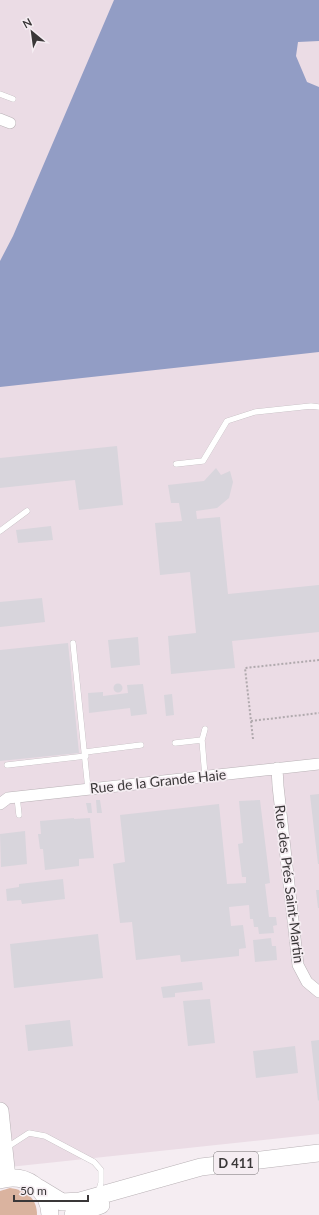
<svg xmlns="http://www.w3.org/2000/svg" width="319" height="1215" font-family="Lato,sans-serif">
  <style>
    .built { fill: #ebdce5 }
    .green { fill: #dab39f }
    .water { fill: #929dc5 }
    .building { fill: #d8d5dc }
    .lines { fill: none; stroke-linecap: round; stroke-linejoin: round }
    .service-casing { stroke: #b9b2b6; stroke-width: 6 }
    .minor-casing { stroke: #b9b2b6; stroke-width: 12 }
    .primary-casing { stroke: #b9b2b6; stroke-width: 18 }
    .path { stroke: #b0a9ad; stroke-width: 2; stroke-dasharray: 2 2; stroke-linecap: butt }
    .service { stroke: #fff; stroke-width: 5.5 }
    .minor { stroke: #fff; stroke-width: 11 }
    .primary { stroke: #fff; stroke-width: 17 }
    .labels { text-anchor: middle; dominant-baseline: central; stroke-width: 3.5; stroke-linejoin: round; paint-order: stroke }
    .shield { fill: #f5edf2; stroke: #726e70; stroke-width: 1 }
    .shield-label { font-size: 13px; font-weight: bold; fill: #3a3738 }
    .street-label { font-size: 14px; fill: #3a3738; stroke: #f5edf2 }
  </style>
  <rect width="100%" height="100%" fill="#f5edf2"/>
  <path class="built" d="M0,0h319v1134l-319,34z"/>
  <path class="green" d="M10,1188c16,2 27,10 27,27h-37v-24z"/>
  <path class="water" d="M114,0h205v41l-21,1 -2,14 11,26 12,5v265l-319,35v-126l13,-25z"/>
  <path class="building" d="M117,446l6,59 -44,5 -4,-30 -75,8v-30z
    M216,468l5,7 9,-4 3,11 -4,16 -12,10 -21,3 1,8 23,-2 8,77 91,-9v47l-87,9 3,27 -64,6 -3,-38 28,-3 -6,-61 -30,3 -5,-52 27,-2 -3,-18h-8l-3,-18 36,-4z
    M51,526l2,14 -35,3 -2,-13z
    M42,598l3,24 -45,5v-25z
    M138,637l2,28 -29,3 -3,-28z
    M68,643l11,110 -79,8v-111z
    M113.5 688a4.5 4.5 0 1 1 9 0a4.5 4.5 0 1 1-9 0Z
    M143,684l4,30 -16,2 -1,-8 -41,5 -1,-20 15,-1v4l25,-3 -1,-8z
    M172,694l2,21 -8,1 -2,-21z
    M319,794v70h-1l-8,-69z
    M96,800h4l2,13h-5z
    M260,800l10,83 -5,1 4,33h7l1,8 -4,1 1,7 -15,1 -1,-7h-4l-1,-8h-3l-1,-14 -20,2 2,19 12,-1 3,23 -7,1v7l-58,6 -1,-7 -44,5 -4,-38 -12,1 -7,-59 12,-2 -5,-47 99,-11 8,80 19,-1v-6h-4l-4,-33 5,-1 -4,-42z
    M86,803h5l1,10h-4z
    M74,818v1l16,-1 4,40 -15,1v7l-34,4 -2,-21h-3l-2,-15h3l-1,-13z
    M25,831l2,33 -26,3 -1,-33z
    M63,879l2,20 -43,5 -1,-4 -14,1 -1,-12 13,-2v-3z
    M316,890h3v18h-1z
    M98,934l5,44 -89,10 -4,-44z
    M271,938l1,8h4l1,14 -22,2 -2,-22z
    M202,982l1,8 -28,3v4l-12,1 -2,-11z
    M210,999l5,44 -27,3 -5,-45z
    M70,1020l3,26 -45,5 -3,-26z
    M319,1040v60l-1,1 -7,-60z
    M295,1046l3,27 -42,5 -3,-27z"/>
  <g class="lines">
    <g class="service-casing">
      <path id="service" d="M0,94l13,5
        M176,464l27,-3 24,-40 28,-9 56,-6 8,1
        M0,531l27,-20
        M73,643l15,146
        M205,729l-3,11 3,36
        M175,743l27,-3
        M85,752l56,-7
        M7,765l79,-9
        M17,797l2,18
        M6,1148l23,-15 16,3 49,26 7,8v13l-3,10"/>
    </g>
    <g class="minor-casing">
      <path id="minor" d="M0,119l10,4
        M277,768l1,18 20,179 9,17 12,10
        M0,804l8,-6 311,-34"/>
    </g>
    <g class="primary-casing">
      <path id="primary" d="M0,1111l7,67
        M0,1180c25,-8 49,9 50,35
        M39,1188l23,14 18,-1 121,-34 118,-14
        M73,1215l28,-10"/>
    </g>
    <path class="path" d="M251,721l68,-8
      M253,739l-8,-71 74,-8"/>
    <use href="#service" class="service"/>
    <use href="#minor" class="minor"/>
    <use href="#primary" class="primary"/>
  </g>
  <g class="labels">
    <rect class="shield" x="214" y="1152" width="44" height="22" rx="3"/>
    <g class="shield-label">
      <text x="236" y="1163">D 411</text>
    </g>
    <g class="street-label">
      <text transform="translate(158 781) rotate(-6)">Rue de la Grande Haie</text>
      <text transform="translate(290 884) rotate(83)">Rue des Prés Saint-Martin</text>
    </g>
  </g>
  <g transform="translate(32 32) rotate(331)" stroke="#f5edf2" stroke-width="3" paint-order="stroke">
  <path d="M0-3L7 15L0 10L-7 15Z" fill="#3a3738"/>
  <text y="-6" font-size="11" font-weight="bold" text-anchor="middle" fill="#3a3738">N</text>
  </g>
  <path d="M14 1195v6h74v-6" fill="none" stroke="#3a3738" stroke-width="2"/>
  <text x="20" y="1195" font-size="12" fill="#3a3738" stroke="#f5edf2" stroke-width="3" paint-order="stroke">50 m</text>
</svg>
